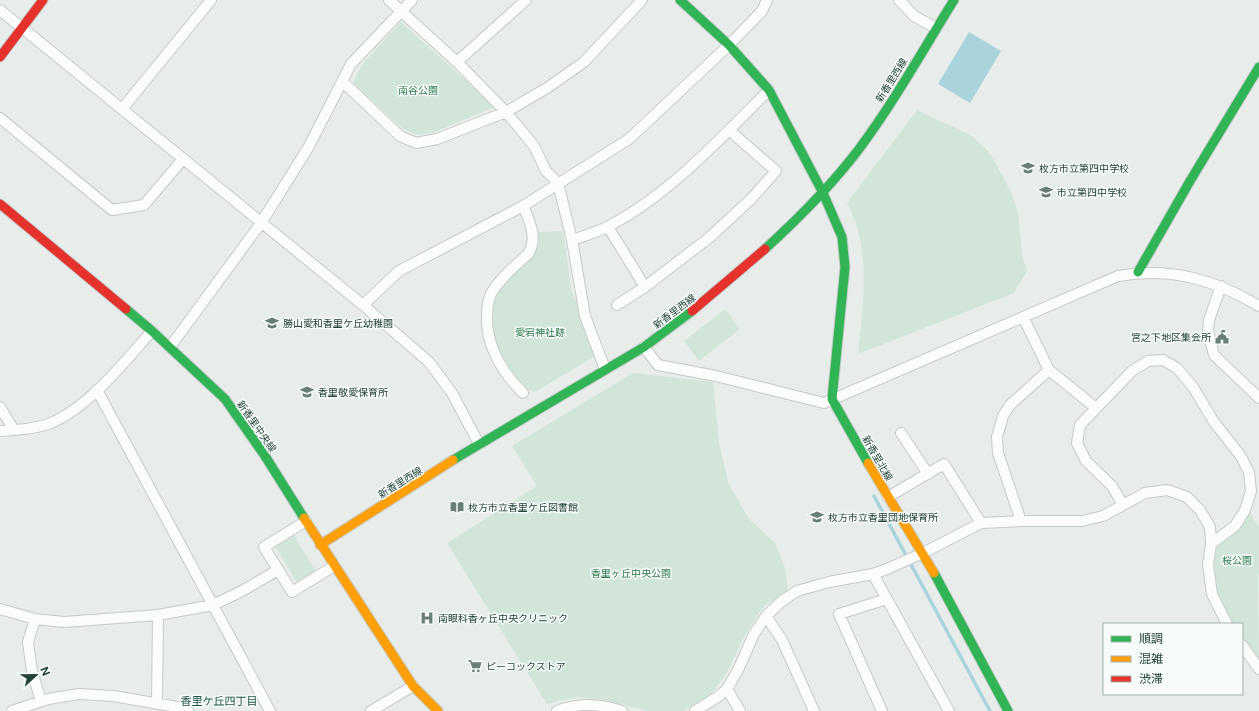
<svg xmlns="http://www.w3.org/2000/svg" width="1259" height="711" font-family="'Public Sans','Noto Sans JP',sans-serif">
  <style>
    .green { fill: #d1e6d8 }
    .water { fill: #a9d4db }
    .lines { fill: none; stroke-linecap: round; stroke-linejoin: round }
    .stream { stroke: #a9d4db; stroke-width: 3.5 }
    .street-casing { stroke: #c5cac8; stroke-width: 12 }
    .fast-casing { stroke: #c3cbc8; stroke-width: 11 }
    .slow-casing { stroke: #c3cbc8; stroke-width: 11 }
    .jam-casing { stroke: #c3cbc8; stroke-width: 11 }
    .street { stroke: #fcfcfc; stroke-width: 10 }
    .fast { stroke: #30b455; stroke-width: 9 }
    .slow { stroke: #ff9f0a; stroke-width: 9 }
    .jam { stroke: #e5322d; stroke-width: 9 }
    .labels { text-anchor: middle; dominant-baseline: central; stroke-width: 3; stroke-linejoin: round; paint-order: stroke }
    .street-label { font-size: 10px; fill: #24423a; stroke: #f7fbf9 }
    .park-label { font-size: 10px; fill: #2d7a4b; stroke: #f7fbf9 }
    .poi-label { font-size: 10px; fill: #24423a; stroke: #f7fbf9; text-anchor: start }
    .neighbourhood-label { font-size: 11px; fill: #1f5548; stroke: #f7fbf9 }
  </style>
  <rect width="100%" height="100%" fill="#e8edeb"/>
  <path class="green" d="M401,22l94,85 -61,25 -15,3 -16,-6 -50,-46 8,-17z
    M917,110l55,26 16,15 6,9 16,30 6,16 3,11 3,38 5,16 -13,22 -156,61c5,-52 14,-103 -11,-151z
    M562,231l3,11 6,47 26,66 -62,37c-3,-1 -6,-2 -9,-3 -9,-6 -18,-19 -23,-28 -6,-13 -10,-24 -11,-38 0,-7 -1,-15 1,-22 6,-22 34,-31 43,-51 3,-5 2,-12 2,-18z
    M725,309l15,20 -41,32 -15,-20z
    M633,373l80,9 6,60 9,40 21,37 26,24 10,25 3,22 -25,17 -18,28 -18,38 -17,23 -27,15h-35l-43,-11 -28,-3 -30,7 -100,-161 90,-57 -25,-40z
    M1249,512l10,15v46l-1,3 1,84 -17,-24v-12h-9c-18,-25 -20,-49 -18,-79l24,-16z
    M293,534l24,39 -19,11 -24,-39z"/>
  <path class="water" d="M969,32l32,19 -31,52 -32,-19z"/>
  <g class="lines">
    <path class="stream" d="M874,496l116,215"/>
    <g class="street-casing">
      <path id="street" d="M389,0l68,62 49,50 28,34 12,25 12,12 14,57 13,76 20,53
        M899,0l15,16 22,12
        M0,10l363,295 66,57 23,31 27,51
        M457,62l69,-62
        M342,81l58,55 16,7 21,-4 69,-27 41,-24 37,-26 58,-62
        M122,109l89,-109
        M0,118l112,92 32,-5 39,-46
        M608,227l37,60
        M572,240c12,-4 26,-8 37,-14 61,-32 112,-88 160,-136
        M1221,286l-12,34 -1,11 6,24 45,43
        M363,305l36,-34 124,-65 106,-67 100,-94 33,-34 5,-11
        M617,305l28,-18 65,-50 41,-38 25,-28 -47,-41
        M1023,317l26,53 47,38
        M170,347l91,-124 47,-75 43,-84 61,-64
        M644,347l14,18 58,11 108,27 294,-127c52,-9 96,3 141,30
        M97,390l173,321
        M523,393c-20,-20 -35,-43 -36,-72 0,-10 0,-21 5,-29 9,-15 24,-27 36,-38 10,-15 2,-33 -5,-48
        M0,407l14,23
        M0,431c17,-1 35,-2 51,-8 37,-15 74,-62 101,-92
        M901,433l27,41
        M888,497l56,-33 37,59
        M1123,505l-11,-19 -26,-25 -9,-18 3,-18 52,-54 16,-10 15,-1 14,8 16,19 21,35 26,33 9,17 2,19 -6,19 -10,16 -24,18
        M306,521l-42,26 28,45 42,-26
        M1021,521l-23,-68 -1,-16 6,-21 7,-11 39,-35
        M873,574l76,137
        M0,609l35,10 29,3 94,-7 55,-10 29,-14 36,-21
        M766,616l16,24 32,71
        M35,619l-7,23 4,29 9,30
        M1242,645l17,24
        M727,689l13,22
        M157,704l1,-89
        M12,711l36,-12 31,-5 34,2 64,11 11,4
        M371,711l42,-25
        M557,711c21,-9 44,-7 65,0
        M695,711l24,-15 8,-7 11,-19 16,-36 12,-18 16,-15 15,-10 32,-9 44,-8 14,-5 36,-16 58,-30 40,-2h61l21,-5 42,-23 22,-3 20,7 13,13 10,17 1,17 -3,21 4,29 15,30
        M882,711l-43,-97 48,-15"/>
    </g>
    <g class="fast-casing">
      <path id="fast" d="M680,0l49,45 40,45 54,103 19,44 3,30 -13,132 36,64
        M765,249c34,-31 66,-63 94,-100 35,-47 64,-99 95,-149
        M1138,272l52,-91 69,-114
        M126,309l26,22 73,68 40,57 39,62
        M453,460l191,-113 48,-36
        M934,573l74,138"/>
    </g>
    <g class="slow-casing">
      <path id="slow" d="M868,463l66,110
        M304,518l109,168 25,25
        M320,545l133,-85"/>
    </g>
    <g class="jam-casing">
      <path id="jam" d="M0,57l43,-57
        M0,204l126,105
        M692,311l73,-62"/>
    </g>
    <use href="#street" class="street"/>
    <use href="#fast" class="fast"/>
    <use href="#slow" class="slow"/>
    <use href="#jam" class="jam"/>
  </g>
  <defs>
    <g id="school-bare" transform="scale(1.08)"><path d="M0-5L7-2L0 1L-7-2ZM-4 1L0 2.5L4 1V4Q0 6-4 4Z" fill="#697e78" stroke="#f7fbf9" stroke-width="2.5" paint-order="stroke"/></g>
    <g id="civic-bare" transform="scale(1.08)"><path d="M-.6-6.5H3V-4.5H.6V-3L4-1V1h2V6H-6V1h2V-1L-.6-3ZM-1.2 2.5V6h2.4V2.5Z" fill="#697e78" stroke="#f7fbf9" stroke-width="2.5" paint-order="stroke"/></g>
    <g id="library-bare" transform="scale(1.08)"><path d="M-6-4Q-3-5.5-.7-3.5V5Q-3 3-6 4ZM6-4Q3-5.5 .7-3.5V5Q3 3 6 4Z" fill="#697e78" stroke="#f7fbf9" stroke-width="2.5" paint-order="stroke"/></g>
    <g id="hospital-bare" transform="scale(1.08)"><path d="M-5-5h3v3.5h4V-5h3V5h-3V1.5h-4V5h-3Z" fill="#697e78" stroke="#f7fbf9" stroke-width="2.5" paint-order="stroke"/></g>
    <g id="supermarket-bare" transform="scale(1.08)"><path d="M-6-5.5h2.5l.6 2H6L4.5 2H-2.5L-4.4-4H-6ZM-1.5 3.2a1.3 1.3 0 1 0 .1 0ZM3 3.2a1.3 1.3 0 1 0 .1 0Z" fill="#697e78" stroke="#f7fbf9" stroke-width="2.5" paint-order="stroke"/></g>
  </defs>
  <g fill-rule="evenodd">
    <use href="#school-bare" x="1028" y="168"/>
    <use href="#school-bare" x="1046" y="192"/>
    <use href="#school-bare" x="272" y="323"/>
    <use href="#civic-bare" x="1222" y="337"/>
    <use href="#school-bare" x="307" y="392"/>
    <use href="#library-bare" x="457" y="507"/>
    <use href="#school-bare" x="817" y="517"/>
    <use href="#hospital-bare" x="427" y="618"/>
    <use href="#supermarket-bare" x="475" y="666"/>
  </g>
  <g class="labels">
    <g class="street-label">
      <text transform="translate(891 80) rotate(-58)">新香里西線</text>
      <text transform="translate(674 311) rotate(-37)">新香里西線</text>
      <text transform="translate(257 426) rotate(55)">新香里中央線</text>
      <text transform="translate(878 458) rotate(60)">新香里北線</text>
      <text transform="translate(400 482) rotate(-32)">新香里西線</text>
    </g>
    <g class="park-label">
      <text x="418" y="90">南谷公園</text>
      <text x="540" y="332">愛宕神社跡</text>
      <text x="1237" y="560">桜公園</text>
      <text x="631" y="573">香里ヶ丘中央公園</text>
    </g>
    <g class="poi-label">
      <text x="1039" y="168">枚方市立第四中学校</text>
      <text x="1057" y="192">市立第四中学校</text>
      <text x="283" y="323">勝山愛和香里ケ丘幼稚園</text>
      <text x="1211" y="337" text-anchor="end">宮之下地区集会所</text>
      <text x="318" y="392">香里敬愛保育所</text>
      <text x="468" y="507">枚方市立香里ケ丘図書館</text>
      <text x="828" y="517">枚方市立香里団地保育所</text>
      <text x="438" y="618">南眼科香ヶ丘中央クリニック</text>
      <text x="486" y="666">ピーコックストア</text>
    </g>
    <g class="neighbourhood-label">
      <text x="219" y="701">香里ケ丘四丁目</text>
    </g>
  </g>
  <rect x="1103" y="623" width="140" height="72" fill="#f7fbf9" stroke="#a3b1ad"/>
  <rect x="1111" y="636" width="20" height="6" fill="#30b455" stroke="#a3b1ad"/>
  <text x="1139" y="643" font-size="12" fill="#24423a">順調</text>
  <rect x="1111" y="656" width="20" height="6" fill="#ff9f0a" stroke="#a3b1ad"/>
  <text x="1139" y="663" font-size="12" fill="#24423a">混雑</text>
  <rect x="1111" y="676" width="20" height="6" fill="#e5322d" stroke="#a3b1ad"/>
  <text x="1139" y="683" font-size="12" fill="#24423a">渋滞</text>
  <g transform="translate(36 675) rotate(68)" stroke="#f7fbf9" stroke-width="3" paint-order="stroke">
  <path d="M0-3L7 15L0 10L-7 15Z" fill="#24423a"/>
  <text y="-6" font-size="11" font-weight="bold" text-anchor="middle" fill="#24423a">N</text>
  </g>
</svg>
